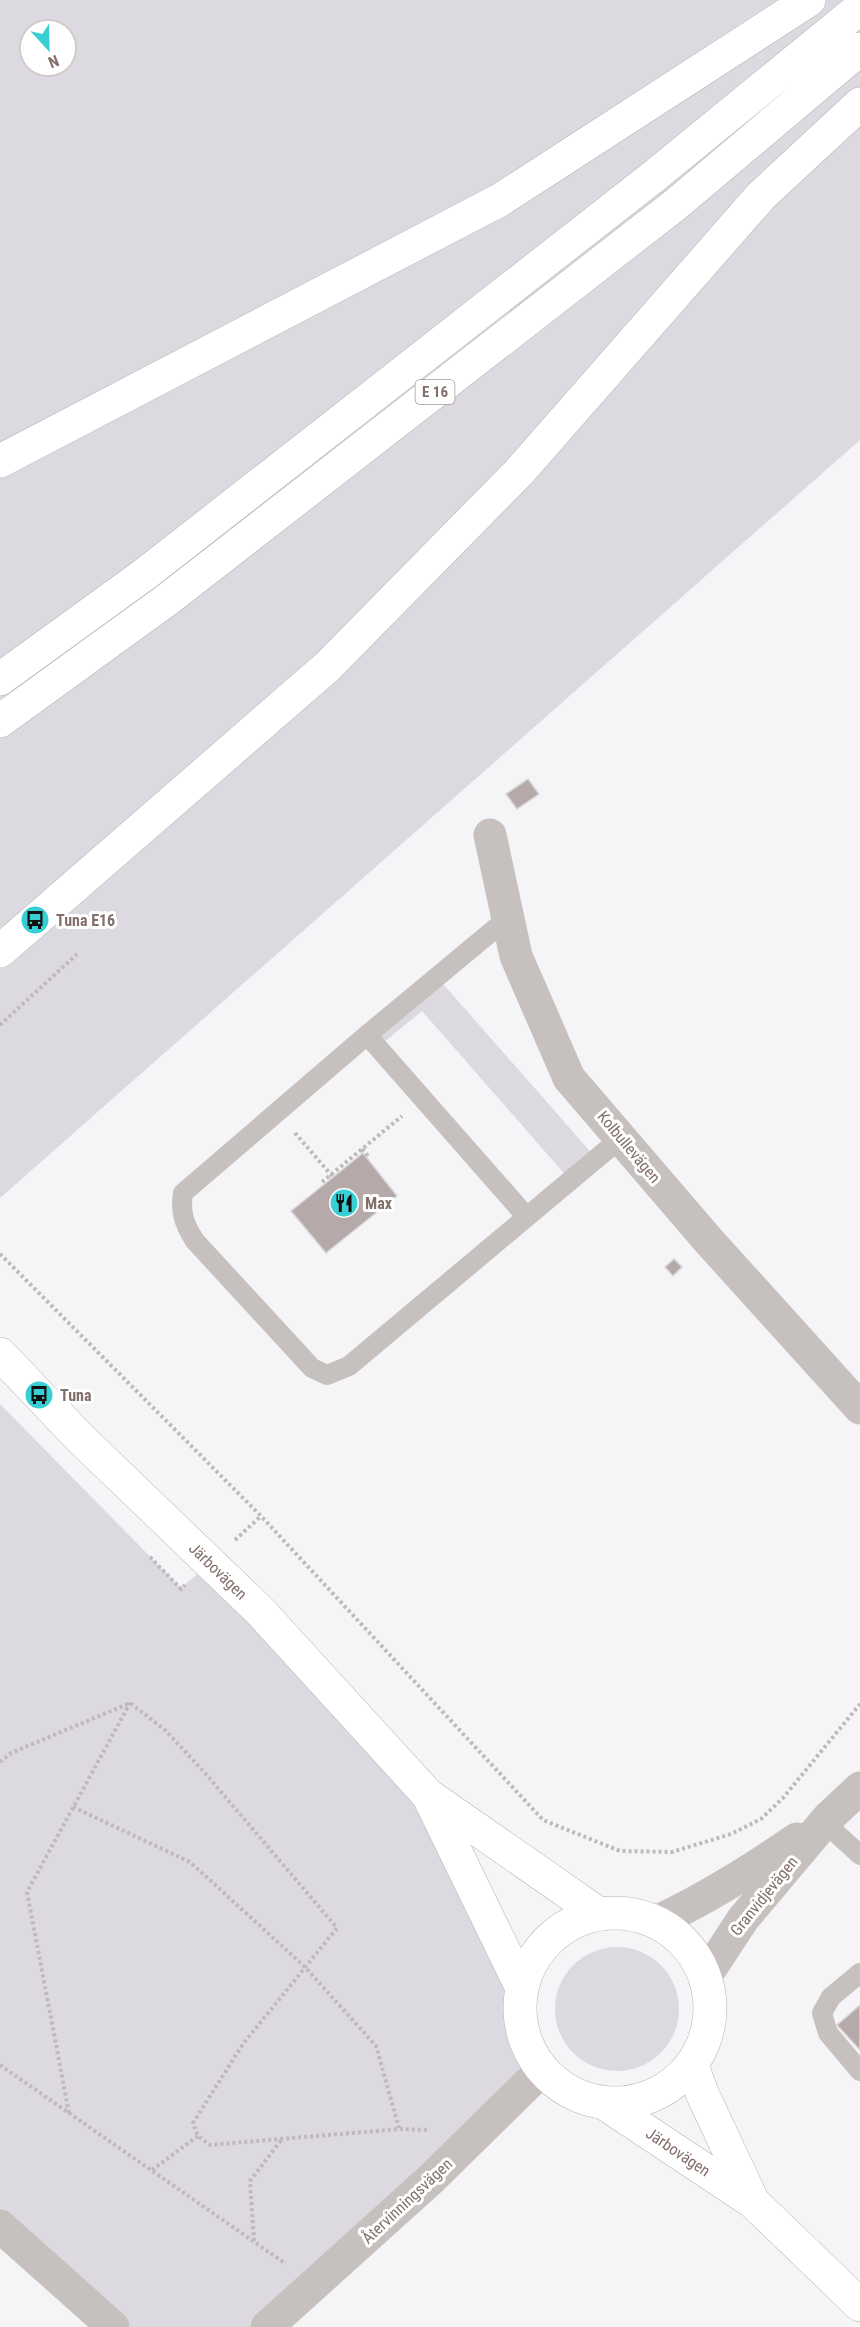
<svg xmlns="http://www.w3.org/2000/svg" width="860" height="2327" font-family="'Roboto Condensed',sans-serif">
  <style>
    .green { fill: #dcd9e1; fill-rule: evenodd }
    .building { fill: #b5aaa9; stroke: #d7d7d9; stroke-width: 1.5 }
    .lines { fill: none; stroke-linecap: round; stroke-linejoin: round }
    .secondary-casing { stroke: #bbb3b1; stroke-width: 34 }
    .trunk-casing { stroke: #b9b4b2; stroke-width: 34 }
    .path { stroke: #bebab9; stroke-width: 4; stroke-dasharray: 3 3; stroke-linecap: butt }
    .service { stroke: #c6c0bf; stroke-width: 20 }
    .minor { stroke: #c6c0bf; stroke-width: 33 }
    .secondary { stroke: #fff; stroke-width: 33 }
    .trunk { stroke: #fff; stroke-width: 33 }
    .labels { text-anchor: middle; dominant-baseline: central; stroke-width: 6; stroke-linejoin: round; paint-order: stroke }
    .shield { fill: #fff; stroke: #a89a96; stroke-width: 1.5 }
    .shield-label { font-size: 15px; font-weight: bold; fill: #836f69 }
    .poi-label { font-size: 16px; font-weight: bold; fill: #836f69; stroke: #fff; text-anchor: start }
    .street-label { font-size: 16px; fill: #836f69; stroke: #fff }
  </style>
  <rect width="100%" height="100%" fill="#f5f5f7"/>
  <path class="green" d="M0,0h860v440l-860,758zM30,30h36v36h-36z
    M437,977l159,181 -27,21 -147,-168 -44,36 -11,-12z
    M0,1404l181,184 29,-25 218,232 94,193c-4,38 0,49 20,82l-275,257h-154l-113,-101z
    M555 2009a62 62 0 1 1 124 0a62 62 0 1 1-124 0Z"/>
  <path class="building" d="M528,779l11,15 -22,15 -11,-15z
    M363,1153l34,43 -71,57 -35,-42z
    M674,1259l8,8 -9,9 -8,-9z
    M860,2005v45l-23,-25z"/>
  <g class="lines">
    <g class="secondary-casing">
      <path id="secondary" d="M0,1354l79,83 181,174 168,184 171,119
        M429,1797l93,191
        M520 2008a95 95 0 1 1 190 0a95 95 0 1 1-190 0Z
        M692,2065l10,28 51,109
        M604,2103l149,99 107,103"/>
    </g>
    <g class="trunk-casing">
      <path id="trunk" d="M0,461l500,-261 309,-200
        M0,679l145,-105 508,-397 207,-169
        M0,721l168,-122 507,-394 185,-156
        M0,951l327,-284 192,-195 242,-276 99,-92"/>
    </g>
    <path class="path" d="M0,1025l77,-71
      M295,1133l38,44
      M362,1149l8,9
      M322,1182l80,-66
      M0,1254l261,262 282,304 77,31 52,1 59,-18 30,-15 22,-21 77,-94
      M235,1540l26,-24
      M150,1557l31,32 4,-4
      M0,1762l11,-9 119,-50 35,27 40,43 132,155 -94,116 -50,79 5,13 12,9 189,-16 31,1
      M73,1807l117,55 115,105 71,79 23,82
      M0,2065l286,199
      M69,2113l-42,-221 103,-189
      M152,2170l46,-34
      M254,2241l-4,-60 32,-42"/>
    <path class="service" d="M508,918l-141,117 -184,158c-3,19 1,31 12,48l117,127 15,7 22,-9 272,-228
      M367,1035l159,181
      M824,1822l36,33
      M860,1973l-29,24 -9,16 6,20 32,38"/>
    <path class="minor" d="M490,835l26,121 53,122 139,162 152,168
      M656,1922c50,-23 95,-52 141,-83
      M705,1977l38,-58 85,-101 32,-30
      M0,2226l113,101
      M267,2327l164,-148 111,-109"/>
    <use href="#secondary" class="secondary"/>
    <use href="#trunk" class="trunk"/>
  </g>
  <defs>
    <g id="bus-disc" transform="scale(1.5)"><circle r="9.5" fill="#38cfd4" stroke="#fff"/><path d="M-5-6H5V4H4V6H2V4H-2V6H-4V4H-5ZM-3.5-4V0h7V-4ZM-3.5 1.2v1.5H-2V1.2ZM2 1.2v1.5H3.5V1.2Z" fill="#111"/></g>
    <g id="restaurant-disc" transform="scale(1.5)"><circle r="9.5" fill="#38cfd4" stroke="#fff"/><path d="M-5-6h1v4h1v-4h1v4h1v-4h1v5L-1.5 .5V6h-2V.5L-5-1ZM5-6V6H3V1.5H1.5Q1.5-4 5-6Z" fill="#111"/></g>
  </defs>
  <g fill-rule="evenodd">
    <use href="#bus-disc" x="35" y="920"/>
    <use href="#restaurant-disc" x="344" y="1203"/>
    <use href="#bus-disc" x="39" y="1395"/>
  </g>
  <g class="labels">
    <rect class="shield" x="415.5" y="380" width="39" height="24" rx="4.5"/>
    <g class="shield-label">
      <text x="435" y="392">E 16</text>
    </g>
    <g class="poi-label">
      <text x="56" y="920">Tuna E16</text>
      <text x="365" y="1203">Max</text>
      <text x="60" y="1395">Tuna</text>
    </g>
    <g class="street-label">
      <text transform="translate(629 1147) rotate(50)">Kolbullevägen</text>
      <text transform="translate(218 1571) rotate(44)">Järbovägen</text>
      <text transform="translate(764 1896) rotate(-51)">Granvidjevägen</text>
      <text transform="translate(678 2152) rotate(34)">Järbovägen</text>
      <text transform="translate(407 2201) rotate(-43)">Återvinningsvägen</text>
    </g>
  </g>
  <g transform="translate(48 48) rotate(158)"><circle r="28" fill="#ffffff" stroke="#cdc5c3" stroke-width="1.5"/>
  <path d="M0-4.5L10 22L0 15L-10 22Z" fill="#38cfd4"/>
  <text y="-9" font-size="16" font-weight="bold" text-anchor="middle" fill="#836f69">N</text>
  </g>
</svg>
